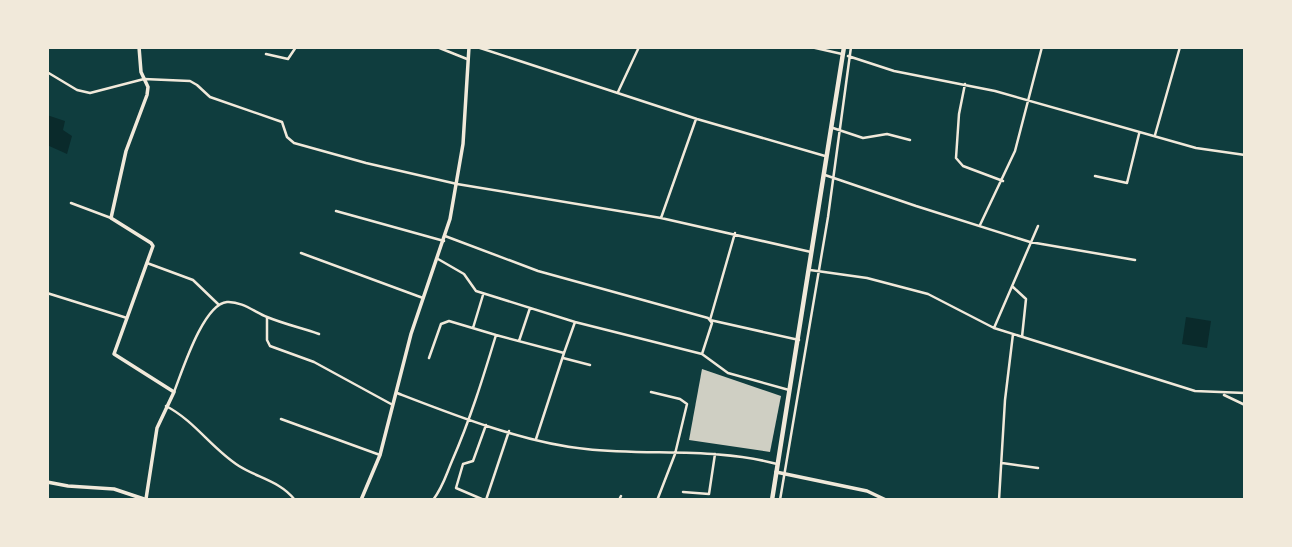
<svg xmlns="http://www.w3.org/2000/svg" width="1292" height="547" font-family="Karla,sans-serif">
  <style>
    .water { fill: #0a2a2b }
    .building { fill: #cfcfc3 }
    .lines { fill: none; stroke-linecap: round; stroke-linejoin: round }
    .minor { stroke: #f1e9da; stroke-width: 2.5 }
    .tertiary { stroke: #f1e9da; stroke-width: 3.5 }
    .secondary { stroke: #f1e9da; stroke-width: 3.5 }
    .trunk { stroke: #f1e9da; stroke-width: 4.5 }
  </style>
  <rect width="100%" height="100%" fill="#0f3d3e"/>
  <path class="water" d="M47,115l18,6 -2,9 9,6 -5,18 -20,-9z
    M1186,317l25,4 -4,27 -25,-4z"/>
  <path class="building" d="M702,369l79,27 -11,56 -81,-12z"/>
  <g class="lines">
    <path class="minor" d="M437,47l30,12
      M477,47l220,72 128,37
      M811,47l31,7
      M266,54l22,5 8,-12
      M848,56l46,15 101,20 201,57 49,7
      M47,72l30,18 13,3 54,-14 46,2 7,4 13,12 72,25 5,15 7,6 72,20 91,21 204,34 150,34
      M965,84l-6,30 -3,44 7,8 40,15
      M618,92l21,-45
      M833,128l30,10 24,-4 23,6
      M1155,135l25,-88
      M825,175l91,31 114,36 105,18
      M1095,176l32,7 12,-49
      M71,203l40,15
      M336,211l108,30
      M661,218l35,-99
      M980,225l35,-74 27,-104
      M735,233l-25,87 89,20
      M445,236l93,35 170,47 4,5 -10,31
      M301,253l122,45
      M438,259l26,15 12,17 99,31 127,32 26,19 61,17
      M147,263l46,17 25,24
      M810,270l57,8 61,16 66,34 201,63 50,2
      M1013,287l13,12 -4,38
      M47,293l80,25
      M267,317v23l3,6 44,16 77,42
      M473,328l10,-33
      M994,328l44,-102
      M519,341l11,-33
      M429,358l12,-34 8,-3 47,14
      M563,358l27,7
      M174,392c8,-20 29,-88 53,-90 14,-1 28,10 40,15 17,7 35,11 52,17
      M651,392l29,7 7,5 -12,50 -17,44
      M397,393c57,22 128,50 189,56 64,7 128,-2 191,15
      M1224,395l21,10
      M166,406c29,15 46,43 73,60 19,12 41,15 56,34
      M281,419l99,36
      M536,439l28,-86
      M1002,463l36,5
      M683,492l26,2 6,-40
      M433,500c10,-13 13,-25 19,-39 18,-41 31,-83 44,-126l68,18 11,-31
      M484,500l-28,-12 7,-24 10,-3 13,-36
      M486,500l23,-69
      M619,500l2,-4
      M780,500l48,-283 23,-170
      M999,500l6,-100 8,-66"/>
    <path class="tertiary" d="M139,47l2,25 7,15 -1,8 -21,56 -15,67 40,25 2,3 -39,108 60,38 -17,36 -11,71
      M776,472l91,19 19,9"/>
    <path class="secondary" d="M47,482l21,4 46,3 33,11
      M361,500l19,-45 31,-121 39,-115 13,-75 6,-97"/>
    <path class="trunk" d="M772,500l72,-453"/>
  </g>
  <rect width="1292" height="547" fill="none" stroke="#f1e9da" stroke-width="98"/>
</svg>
